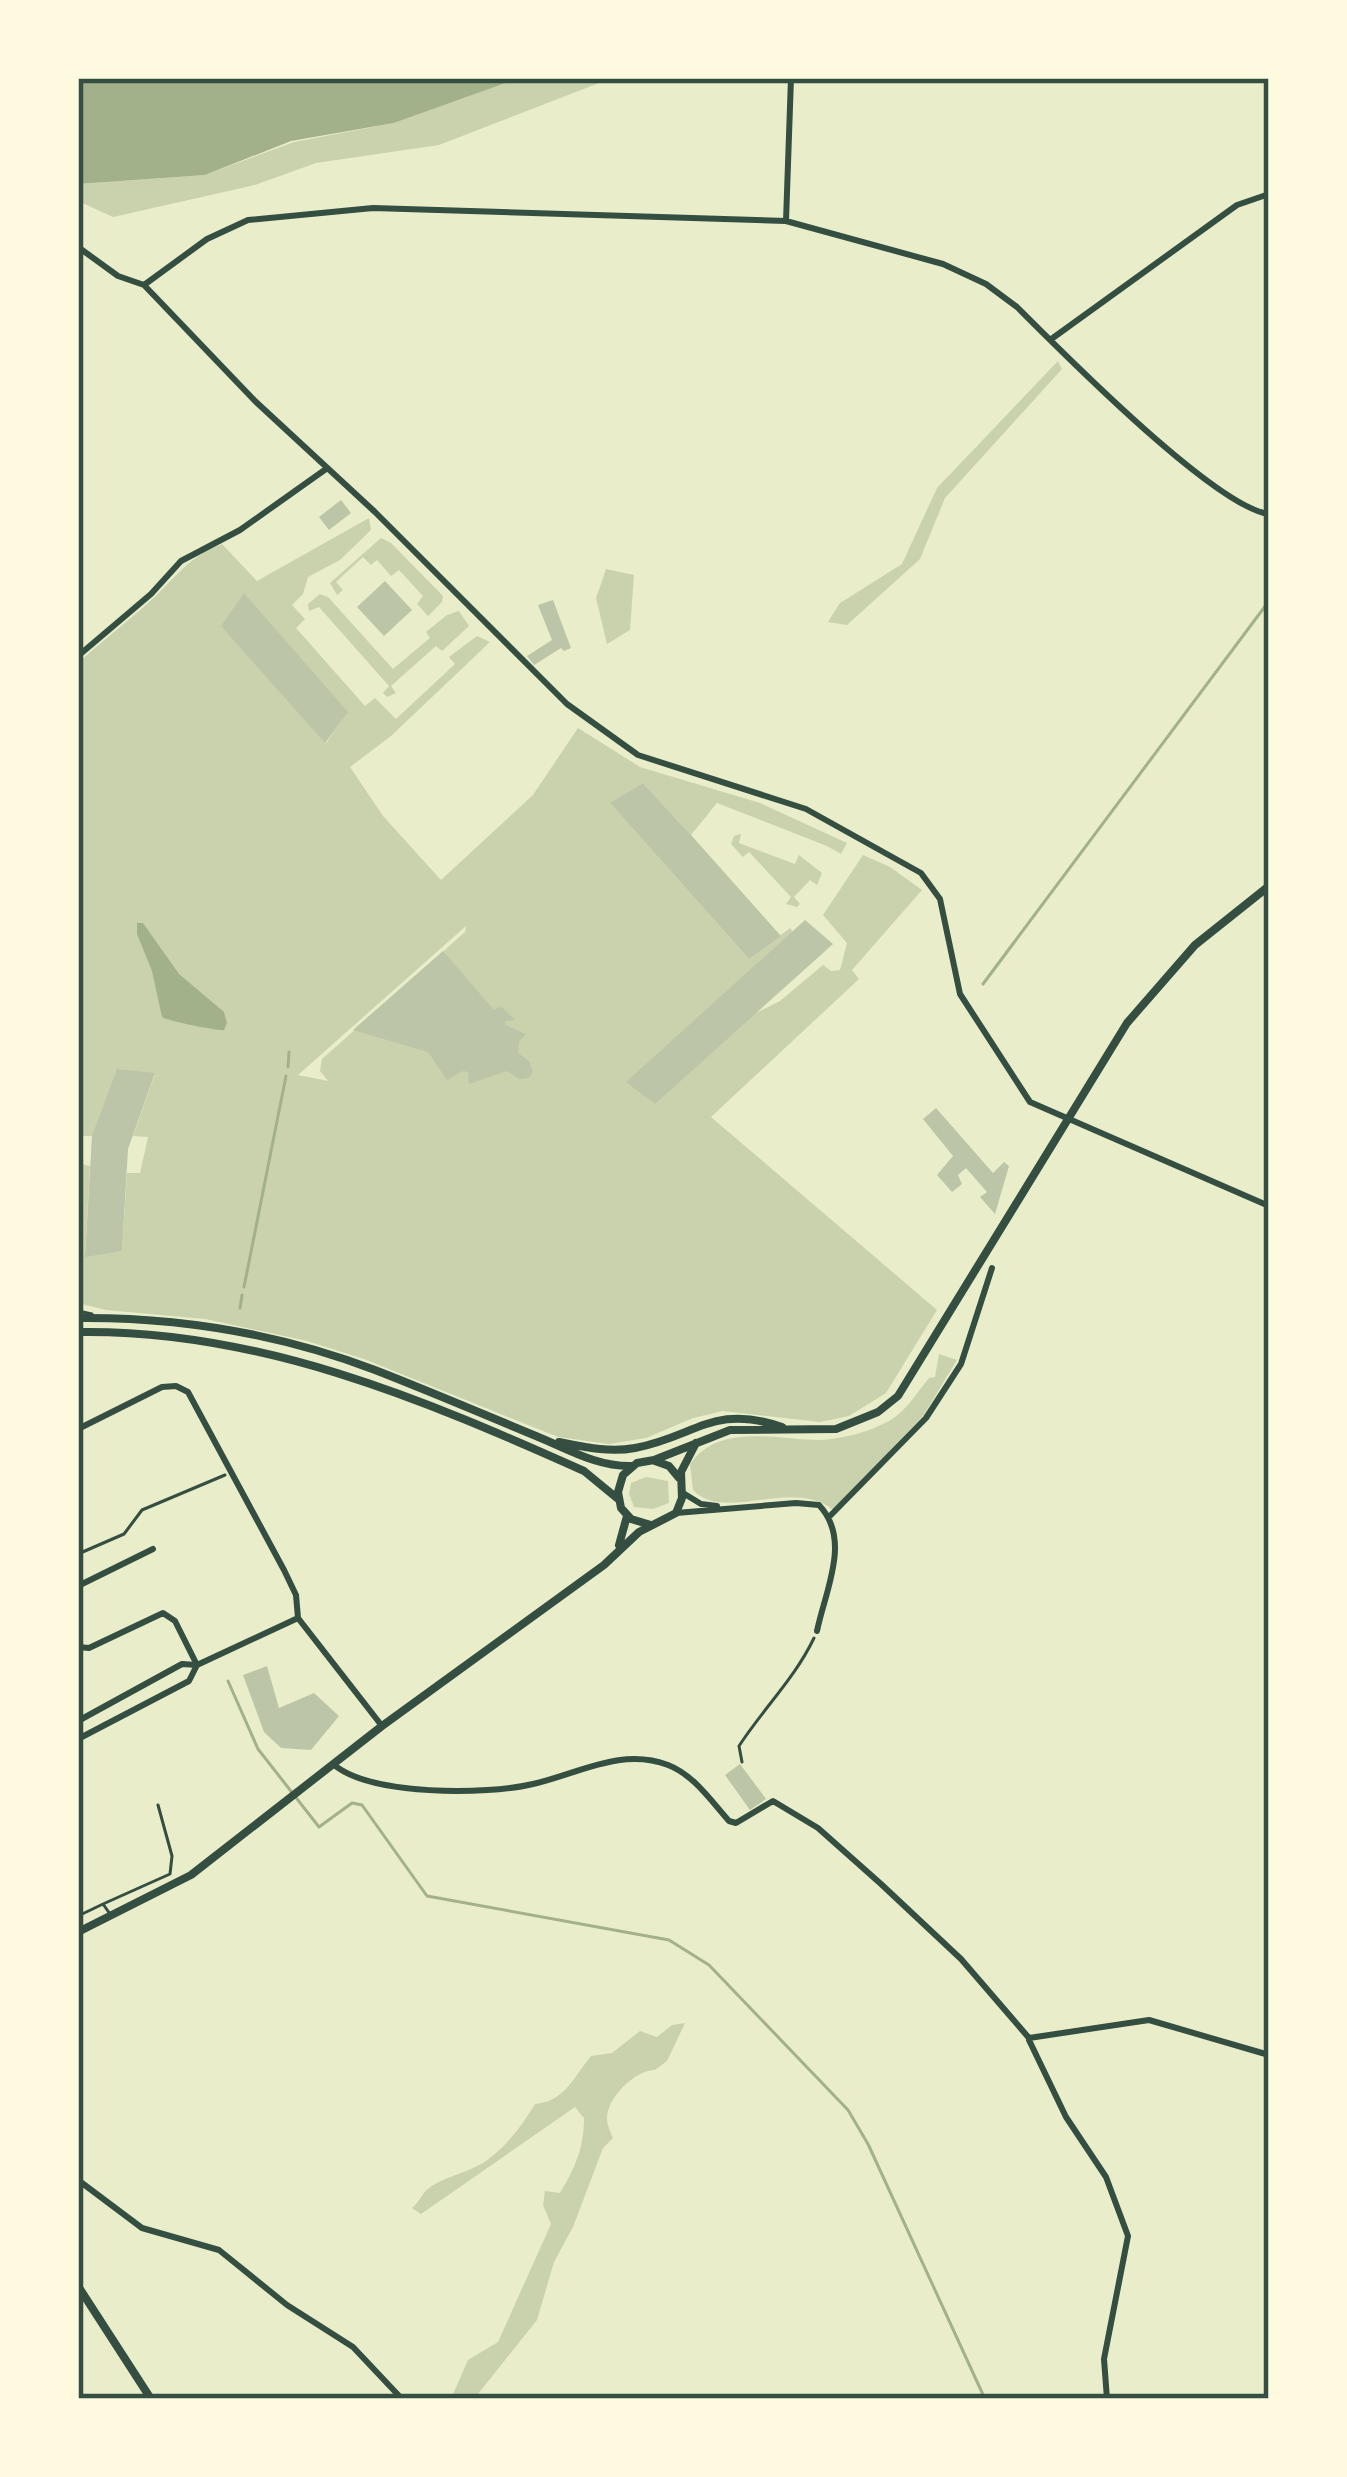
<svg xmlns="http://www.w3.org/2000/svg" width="1347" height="2477" font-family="Mulish,sans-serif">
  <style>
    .green { fill: #cad2ad; fill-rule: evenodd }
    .water { fill: #a3b18a }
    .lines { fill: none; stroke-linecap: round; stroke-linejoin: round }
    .stream { stroke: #a3b18a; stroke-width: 3 }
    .building { fill: #bcc5a7 }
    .path { stroke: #344e41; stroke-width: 3 }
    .service { stroke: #344e41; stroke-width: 3 }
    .minor { stroke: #344e41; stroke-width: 6 }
    .secondary { stroke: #344e41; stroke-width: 8 }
    .neatline { fill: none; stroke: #344e41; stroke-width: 4.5 }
  </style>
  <rect width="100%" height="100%" fill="#e9edc9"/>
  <path class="green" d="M520,78h92l-173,67 -123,18 -61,22 -142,32 -35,-16v-17l127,-9 89,-33 100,-19z
    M1058,361l4,8 -117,129 -25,61 -73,66 -19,-3 12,-19 62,-39 35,-76z
    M369,518l2,12 -31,30 -32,17 -5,17 -11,11 13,14 -9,9 69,78 10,-8 21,21 59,-55 -6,-7 28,-21 13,6 -99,94 -41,31 33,49 58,64 92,-85 45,-67 62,39 120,36 87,40 -11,20 5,-9 -14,-8 -110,-43 -26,32 -48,-52 -32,21 138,155 41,-31 3,4 -37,81 24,-12 43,-36 8,6 9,-1 7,-27 -24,-28 40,-60 27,12 32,23 -70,80 7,9 -148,138 226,193 -51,83 -37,23 -29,6 -97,-11 -30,7 -47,20 -37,6 -51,-7 -194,-78 -57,-18 -102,-22 -99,-9 -28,-7v-140l12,3 -5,90 37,-5 5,-78h13l8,-36 -15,-1 22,-62 -63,62h-14v-473c22,-20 45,-38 68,-58 29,-25 38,-46 76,-61l35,37zM244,594l103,118 -21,31 -104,-117zM466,926l-1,6 -143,127 -2,12 8,10 -30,-6z
    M381,538l10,5 52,53 -1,6 -14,14 -11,-12 6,-8 -24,-26 -8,6 -14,-16 -6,5 -8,-8 -27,25 7,8 -6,5 -7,-12z
    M606,569l28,6 -4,55 -23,14 -11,-46z
    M320,594l8,3 65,72 37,-31 -4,-6 21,-17 12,-4 10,15 -27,25 -6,-5 -45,40 5,7 -9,4 -4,-4 6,-7 -70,-79 -10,4 -1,-7z
    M741,834l-2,9 56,21 4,-9 23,18 -5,12 -7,-5 -16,17 6,7 -3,3 -11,-3 5,-7 -42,-45 -6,5 -12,-13 3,-8z
    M939,1354l18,6 -34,56 -90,94c-39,-33 -110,13 -140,-20l-3,-26c30,-42 86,-24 130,-24 23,-1 53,-9 72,-21 14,-8 26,-28 37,-41l6,-1z
    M646,1477l22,4 1,22 -16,6 -19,-2 -5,-13 2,-11z
    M685,2023l-18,38 -12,9c-20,0 -48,28 -48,48 0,7 3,13 6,20l-10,10 -30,79 -19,35 -17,58 -63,79h-23l17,-39 30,-18 53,-118 -8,-19 2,-14 15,2c15,-25 24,-45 24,-75l-9,-11 -154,107 -9,-6c5,-4 8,-10 12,-15 12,-14 36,-18 51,-26 25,-11 47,-41 60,-63 29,-2 39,-27 56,-48l21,-3 28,-22 17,6 15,-12z"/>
  <path class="water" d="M78,78h442l-126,45 -103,18 -86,34 -127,9z
    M137,923h6l36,51 45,38 3,11 -3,7c-6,1 -56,-9 -62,-13l-10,-46 -15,-37z"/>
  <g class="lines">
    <path class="stream" d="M983,984l286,-383
      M288,1067l1,-15
      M244,1287l42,-211
      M240,1308l2,-13
      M228,1681l30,68 61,78 33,-24 10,2 65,91 242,44 40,25 139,145 20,34 117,255"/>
  </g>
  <path class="building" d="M341,500l10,13 -22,17 -10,-13z
    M385,581l27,29 -28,26 -27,-29z
    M244,593l104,119 -23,31 -104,-117z
    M553,600l18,48 -7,3 -3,-3 -27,17 -7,-9 25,-16 -14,-35z
    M643,783l48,52 90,101 -32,23 -139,-156z
    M805,920l28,24 -178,160 -29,-22z
    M443,951l51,59 7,-4 14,14 -10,1 1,4 20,9 -7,8 -1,11 11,8 4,11 -4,6 -10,1 -12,-8 -38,13 -1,-12 -5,-1 -16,9 -19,-28 -75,-22z
    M117,1069l38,4 -27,76 -6,102 -37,6 7,-121z
    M936,1108l57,65 11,-11 5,4 -14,48 -15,-17 7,-5 -21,-24 -8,7 4,9 -10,8 -15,-17 16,-19 -30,-37z
    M267,1666l12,42 35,-15 25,23 -28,34 -30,-2 -17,-16 -21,-57z
    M740,1764l26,35 -16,11 -25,-35z"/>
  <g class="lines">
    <path class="path" d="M78,1554l46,-20 18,-24 83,-35
      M742,1762l-3,-16c24,-37 56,-68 75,-108"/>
    <path class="service" d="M78,1311l14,3
      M103,1904l67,-30 2,-18 -14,-51
      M78,1916l25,-12 7,10"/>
    <path class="minor" d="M786,221l5,-143
      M78,247l40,29 26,9 111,116 120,111 192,192 71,51 168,54 115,64 19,26 20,95 70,108 239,104
      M144,285l63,-46 41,-19 125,-12 413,13 157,43 43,20 31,23c45,45 198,200 252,207
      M1050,340l187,-135 32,-11
      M78,656l73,-62 30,-33 59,-31 86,-61
      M78,1429l84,-42 14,-1 12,6 96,178 12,25 2,23
      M683,1493l18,11 16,2
      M676,1513l120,-10 23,2c33,35 6,86 -2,126
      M829,1517l97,-99 35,-54 31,-96
      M78,1586l75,-37
      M298,1618l84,108
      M78,1647l11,1 74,-35 12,8 22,44
      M78,1721l104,-57 15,1 101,-47
      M78,1739l111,-58 8,-16
      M333,1764c37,32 153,31 200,20 45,-10 88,-37 135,-19 26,10 43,36 61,56l7,2 37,-22 45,27 63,56 80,75 68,79 120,-18 120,35
      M1029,2040l37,77 40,60 22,59 -24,123 3,40
      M78,2180l64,48 77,22 68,55 66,42 49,52"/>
    <path class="secondary" d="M78,1318c101,-1 202,16 297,52 54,21 108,44 161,66 32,13 61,31 96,30
      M78,1332c180,-3 345,67 506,139l34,28
      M559,1442c25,5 50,11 76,6 60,-11 78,-45 147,-21
      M655,1461l14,5 10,12
      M651,1525l-20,-6 -10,-11 -3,-16 5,-17 14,-12 17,-3 76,-30 106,-1 42,-17 20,-16 229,-373 68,-78 74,-59
      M619,1545l8,-29
      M78,1932l113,-57 191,-149 222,-161 35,-33 37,-19 6,-15 -1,-26 15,-29
      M78,2286l73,113"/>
  </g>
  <rect width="1347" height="2477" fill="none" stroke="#fefae0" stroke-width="162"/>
  <rect x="81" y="81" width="1185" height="2315" class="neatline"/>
</svg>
